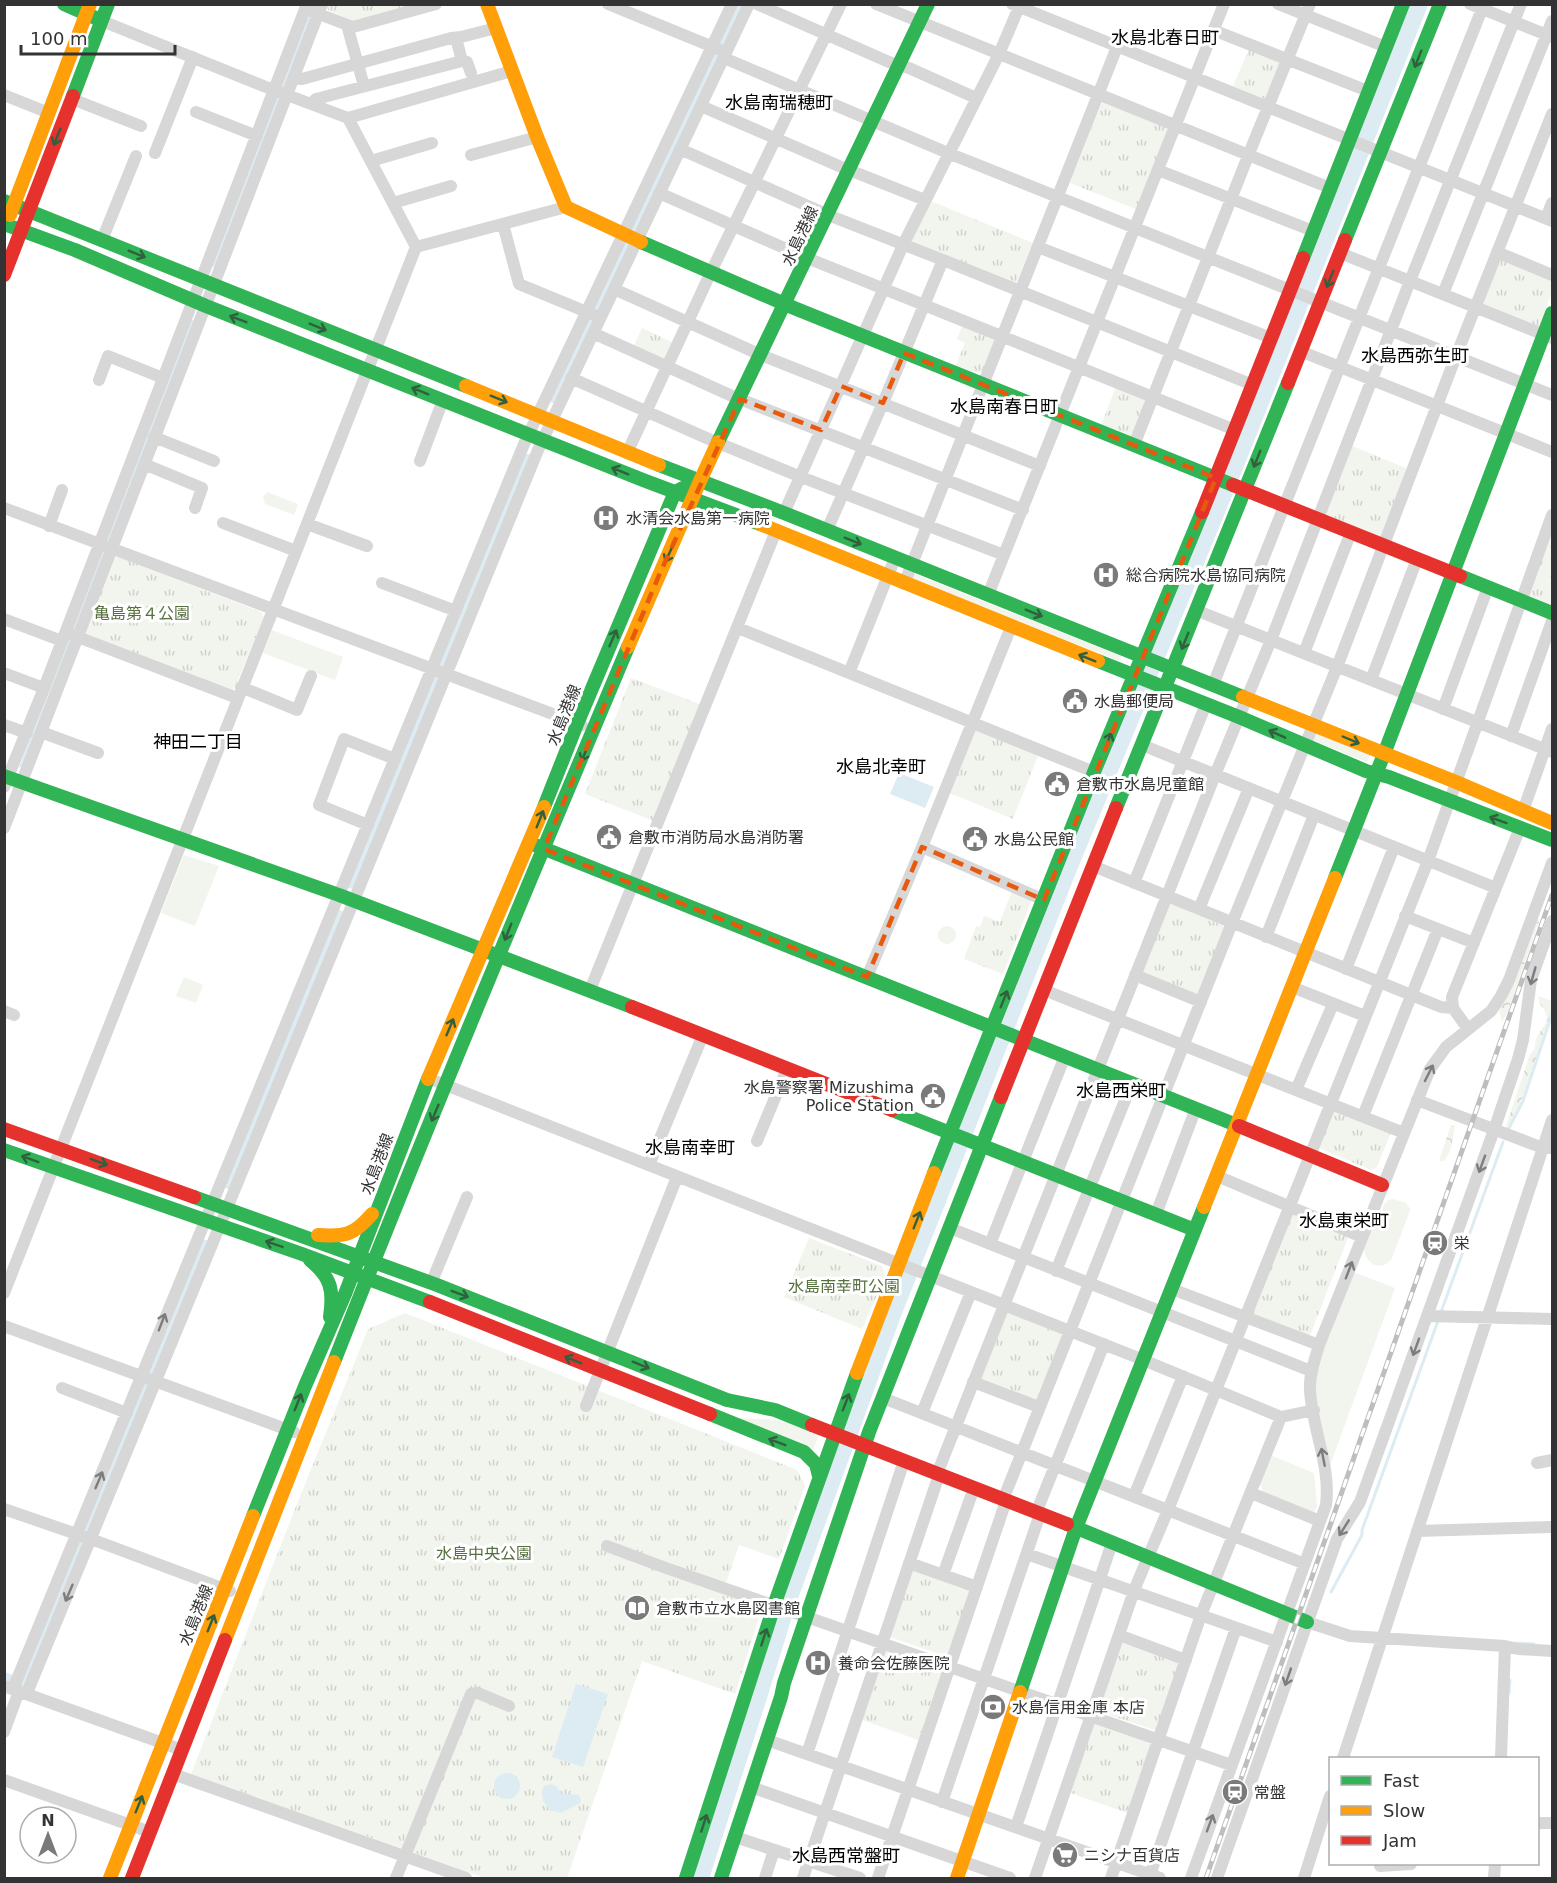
<svg xmlns="http://www.w3.org/2000/svg" width="1557" height="1883" font-family="'DejaVu Sans','Noto Sans JP',sans-serif">
  <style>
    .green { fill: #f1f5ed }
    .forest { fill: url(#forest-crowns) }
    .park { fill: url(#park-tufts) }
    .water { fill: #ddebf3 }
    .lines { fill: none; stroke-linecap: round; stroke-linejoin: round }
    .stream { stroke: #ddebf3; stroke-width: 3 }
    .river { stroke: #ddebf3; stroke-width: 18 }
    .street { stroke: #d7d7d7; stroke-width: 12 }
    .fast { stroke: #30b455; stroke-width: 14 }
    .slow { stroke: #ff9f0a; stroke-width: 14 }
    .jam { stroke: #e5322d; stroke-width: 14 }
    .rail-casing { stroke: #bebebe; stroke-width: 5 }
    .rail { stroke: #fff; stroke-width: 3; stroke-dasharray: 9; stroke-linecap: butt }
    .oneway { stroke: #32603f }
    .oneway2 { stroke: #7d7d7d }
    .marked { fill: none; stroke: #e8590c; stroke-width: 4.5; stroke-dasharray: 12 8; stroke-linejoin: round }
    .labels { text-anchor: middle; dominant-baseline: central; stroke-width: 6; stroke-linejoin: round; paint-order: stroke }
    .street-label { font-size: 16px; fill: #333; stroke: #fff }
    .poi-label { font-size: 16px; fill: #333; stroke: #fff; text-anchor: start }
    .park-label { font-size: 16px; fill: #56703f; stroke: #fff }
    .neighbourhood-label { font-size: 18px; fill: #000; stroke: #fff }
  </style>
  <defs>
    <pattern id="forest-crowns" width="20" height="18" patternUnits="userSpaceOnUse" patternTransform="scale(1.5)"><rect width="20" height="18" fill="#f1f5ed"/><path d="M2 6a3 3 0 1 1 6 0M12 15a3 3 0 1 1 6 0" fill="none" stroke="#cfd2cc"/></pattern>
    <pattern id="park-tufts" width="24" height="20" patternUnits="userSpaceOnUse" patternTransform="scale(1.5)"><rect width="24" height="20" fill="#f1f5ed"/><path d="M3 7l-1-3M5 7V3M7 7l1-3M15 17l-1-3M17 17v-4M19 17l1-3" fill="none" stroke="#cfd2cc"/></pattern>
  </defs>
  <rect width="100%" height="100%" fill="#fff"/>
  <path class="green" d="M267,492l31,12 -4,11 -29,-11 -2,-7z
    M914,574l207,82v2l-2,3 -207,-82z
    M272,630l71,27 -8,23 -72,-27z
    M1317,734l53,21 -3,7 -53,-21 -1,-3z
    M184,855l35,11 -24,60 -34,-13z
    M938 935a9 9 0 1 1 18 0a9 9 0 1 1-18 0Z
    M184,977l19,8 -7,18 -20,-7z
    M1393,1199l13,4 4,6 -1,4 -17,45c-12,17 -31,3 -28,-15 2,-8 8,-14 12,-21 3,-5 6,-11 8,-17l4,-5z
    M1353,1272l42,16 -66,180 -14,-78 3,-28z
    M735,1418l33,1 23,4 28,11 -7,19z
    M1270,1455l44,18 3,33 -3,7 -50,-20c-8,-13 0,-24 6,-38z"/>
  <path class="forest" d="M1538,919h2l-32,92 -6,11 -3,-12 11,-21z
    M1538,996l14,5v11l-30,87 -15,31 -2,-1 25,-75c7,-5 4,-10 7,-17 4,-9 12,-13 9,-23 -2,-8 -7,-7 -8,-18z
    M1451,1125h4c-2,13 -3,26 -11,36h-5z"/>
  <path class="park" d="M327,4l91,1 -62,17 -28,-12z
    M1250,47l34,13 -17,40 -34,-14z
    M1103,100l69,27 -34,83 -68,-27z
    M928,200l105,43 -18,42 -107,-43z
    M1500,257l52,20v16l-14,36 -57,-22z
    M963,324l32,14 -13,34 -9,2 -18,-7 10,-24 -8,-4z
    M642,328l32,15 -8,19 -33,-14z
    M1116,386l33,13 -15,40 -33,-13z
    M1350,445l58,24 -27,68 -59,-24z
    M1552,527v79l-24,-11z
    M118,557l143,55 3,6 -30,71 -4,3 -146,-59 28,-73z
    M631,678l71,27 -46,117 -71,-28z
    M978,729l61,24 -26,66 -66,-27 25,-62z
    M1012,891l20,8 -29,75 -39,-15 12,-33 4,1 4,-11 16,6z
    M1169,903l58,24 -29,70 -58,-24z
    M1332,1108l59,24 -14,35 -6,3 -55,-23z
    M1293,1211l56,24 -40,103 -60,-23z
    M809,1238l73,28 3,11 -23,52 -78,-32z
    M1005,1312l59,23 -27,68 -59,-24z
    M405,1313l392,157 8,16 -26,73 -40,-14 -17,49 40,14 -27,86 -93,-33 -75,217h-82l-294,-104 108,-275 69,-170z
    M911,1567l61,22 -24,68 -61,-21z
    M1121,1641l60,20 -23,70 -61,-20z
    M883,1649l61,22 -23,70 -61,-22z
    M1093,1722l60,23 -23,69 -62,-22z"/>
  <path class="water" d="M312,5h5l-101,263 -5,-2z
    M736,5h8l-189,399 -6,-3z
    M190,319l5,2 -172,448 -4,-2z
    M525,453l6,2 -178,434 -6,-1z
    M899,773l35,14 -9,21 -35,-14z
    M339,910l6,2 -115,278 -6,-3z
    M202,1239l7,2 -185,446 -19,-7v-8l16,6z
    M576,1684l32,10 -25,73 -31,-10z
    M494 1786a13 13 0 1 1 26 0a13 13 0 1 1-26 0Z
    M551,1784l5,2 6,8 17,1 2,5 -1,3 -19,10 -11,-3c-6,-6 -11,-15 -6,-24z"/>
  <g class="lines">
    <path class="stream" d="M1369,145l56,-141
      M1309,295l57,-144
      M1235,479l72,-177
      M1161,656l69,-165
      M1011,1029l137,-342
      M1508,1130l15,-29 29,-87
      M969,1135l38,-94
      M917,1266l47,-119
      M1441,1312l62,-170
      M855,1435l60,-163
      M1331,1592l31,-57v-5l76,-209
      M793,1607l58,-160
      M1516,1643l18,1
      M1509,1693l1,-13
      M707,1878l57,-175 27,-89"/>
    <path class="river" d="M700,1878l88,-278 105,-288 174,-441 157,-379 195,-488"/>
    <path class="street" d="M608,4l110,45
      M757,4l132,58 20,6 67,30
      M876,4l454,184
      M1012,4l540,217
      M1278,4l108,43
      M1470,4l82,33
      M311,11l42,16 83,-23
      M102,21l164,66 82,31 164,-47
      M347,25l17,61
      M1213,30l155,61
      M456,38l6,23 5,1 4,11
      M724,58l224,95 604,242
      M294,78l8,1 149,-41 10,-1 35,-9
      M4,95l45,18
      M72,99l69,27
      M311,104l5,-5 146,-38
      M701,106l138,60 86,34
      M196,112l61,24
      M680,149l148,66 115,45 -60,143 -56,127
      M155,153l38,-96
      M471,155l66,-18
      M371,161l61,-18
      M1158,170l155,61
      M659,193l148,65 428,172
      M393,203l58,-17
      M1546,218l6,-15
      M503,224l16,60 75,31
      M102,240l34,-84
      M416,247l150,-40
      M1038,247l233,91
      M1497,252l55,23
      M1340,253l212,85
      M943,260l310,125
      M614,289l147,66 279,111
      M1443,294l109,-273
      M593,333l139,63 291,114
      M1300,351l252,101
      M571,378l140,62 90,37 203,78
      M99,380l9,-24 55,22
      M154,437l60,24
      M1134,445l116,-294 60,-147
      M627,453l84,-181 130,-268
      M420,461l23,-61
      M144,464l58,24 -7,20
      M4,508l578,217
      M784,513l119,-268 96,-191 20,-47
      M223,523l73,28
      M307,524l60,22
      M49,526l13,-36
      M382,583l74,28
      M904,584l213,-537
      M988,595l236,-591
      M1198,611l354,141
      M4,619l58,22
      M738,628l356,144
      M70,634l167,64
      M1304,653l47,-121
      M4,673l40,15
      M849,673l46,-115
      M1371,680l46,-121
      M1213,685l271,-681
      M241,687l56,23 14,-34
      M1443,709l45,-122
      M4,725l23,8
      M41,732l57,21
      M1511,736l41,-115
      M1142,745l354,143
      M4,787l40,-99 263,-684
      M1523,811l29,-82
      M368,825l-49,-20 25,-66 51,20
      M4,828l318,-824
      M922,847l122,53
      M1093,866l348,141 12,1
      M1134,883l72,-179
      M1199,909l50,-121
      M1405,916l69,27
      M1266,937l48,-122
      M1346,969l48,-122
      M1135,975l66,27
      M867,977l55,-130 89,-220
      M1292,987l73,29
      M590,990l186,-459
      M1044,990l360,143
      M4,1011l10,4
      M1468,1029l-15,-21 -1,-11 68,-169
      M438,1082l698,275 145,60 33,-7
      M1296,1090l37,-86
      M1417,1100l126,48h9
      M1363,1116l75,-187
      M757,1141l30,-72
      M649,1165l54,-130
      M1217,1176l145,61
      M1156,1214l40,-106
      M950,1228l361,143
      M990,1244l75,-188
      M1056,1271l76,-188
      M432,1281l35,-84
      M1172,1289l147,56
      M4,1293l412,-1046 -68,-129
      M1427,1316l125,3
      M4,1326l290,106
      M973,1382l66,25
      M62,1388l65,25
      M883,1398l422,166
      M586,1406l91,-229
      M922,1413l49,-121
      M1537,1463l15,-3
      M937,1474l278,-699 56,-135 139,-359 111,-277
      M1251,1493l69,28
      M1134,1496l49,-120
      M1003,1500l229,-577 105,-256 119,-311 96,-242
      M4,1509l87,30 139,52
      M1036,1513l68,-169
      M1417,1531l135,-4
      M607,1546l59,22 565,197
      M1027,1554l250,88
      M909,1563l68,24
      M943,1575l31,-87
      M1307,1622l43,14 155,10 13,3 34,2
      M1119,1635l67,25
      M4,1686l178,64
      M13,1689l511,-1245 208,-440
      M27,1693l323,-783 188,-460 211,-446
      M4,1732l15,-41
      M767,1740l393,138
      M807,1754l97,-293
      M1343,1758l209,-638
      M1501,1758l4,-112
      M173,1774l293,104
      M4,1780l146,52
      M751,1787l259,91
      M942,1802l98,-288
      M1538,1823h14
      M1016,1827l96,-284
      M735,1837l125,41
      M1380,1864v2l31,-2
      M1150,1875l86,-247
      M396,1878l75,-184 7,-1 31,13
      M765,1878l9,-28
      M803,1878l136,-403
      M878,1878l128,-377
      M1035,1878l100,-290 33,-78 260,-649 124,-346
      M1111,1878l90,-263 80,-198
      M1191,1878l135,-373c5,-40 -14,-76 -16,-115 -1,-16 5,-30 9,-45l111,-276 16,-22 45,-36 10,-15 8,-16 43,-117
      M1217,1878l120,-339 23,-37 134,-372 24,-71 5,-19 8,-60 21,-59
      M1304,1878l26,-82
      M1494,1878l1,-14"/>
    <path class="fast" d="M64,4l34,15
      M73,96l35,-92
      M4,201l462,185
      M4,224l71,26 131,56 437,174 117,44
      M1345,240l95,-236
      M641,242l153,66 439,177
      M1303,258l100,-254
      M718,442l210,-438
      M659,465l125,48 459,184
      M1460,576l92,37
      M1098,661l141,56 127,54 23,6 163,63
      M4,776l335,119 293,112
      M544,807l33,-83 98,-232 10,-5
      M1116,808l172,-425
      M535,845l704,281
      M1335,878l49,-124 168,-441
      M892,1110l303,120
      M4,1150l298,104 128,48
      M934,1173l160,-401 108,-260
      M194,1197l243,88 290,115 48,10 37,15
      M310,1260c21,17 24,30 20,57
      M334,1362c94,-240 194,-477 294,-715
      M710,1414l94,38 12,12 3,12
      M253,1516l52,-130 40,-92 83,-215
      M1067,1524l240,98
      M1020,1692l56,-164 128,-321
      M686,1878l91,-281 80,-224
      M721,1878l60,-181 3,-14 85,-251 132,-335"/>
    <path class="slow" d="M487,4l50,133 29,70 75,35
      M10,215l80,-211
      M466,386l193,79
      M760,524l338,137
      M628,647l72,-166 18,-39
      M1243,697l213,85 96,41
      M428,1079l116,-272
      M1204,1207l131,-329
      M318,1235c27,2 36,0 54,-21
      M857,1373l77,-200
      M225,1640l109,-278
      M110,1878l143,-362
      M957,1878l63,-186"/>
    <path class="jam" d="M4,275l69,-179
      M1288,383l57,-143
      M1233,485l227,91
      M1202,512l101,-254
      M632,1007l260,103
      M1001,1097l115,-289
      M1239,1126l143,59
      M4,1129l190,68
      M430,1302l280,112
      M812,1425l255,99
      M132,1878l93,-238"/>
    <g class="rail-casing">
      <path id="rail" d="M1206,1878l346,-983"/>
    </g>
    <use href="#rail" class="rail"/>
  </g>
  <defs><path id="oneway-shaft" d="M-6 0H5M1.5-3L5.5 0L1.5 3" fill="none" stroke-width="1.6" stroke-linecap="round" stroke-linejoin="round" transform="scale(1.5)"/></defs>
  <g class="oneway">
    <use href="#oneway-shaft" transform="translate(1418 59) rotate(112)"/>
    <use href="#oneway-shaft" transform="translate(57 137) rotate(112)"/>
    <use href="#oneway-shaft" transform="translate(137 254) rotate(22)"/>
    <use href="#oneway-shaft" transform="translate(1330 279) rotate(112)"/>
    <use href="#oneway-shaft" transform="translate(238 319) rotate(-159)"/>
    <use href="#oneway-shaft" transform="translate(318 327) rotate(22)"/>
    <use href="#oneway-shaft" transform="translate(420 391) rotate(-158)"/>
    <use href="#oneway-shaft" transform="translate(499 399) rotate(22)"/>
    <use href="#oneway-shaft" transform="translate(1257 459) rotate(112)"/>
    <use href="#oneway-shaft" transform="translate(620 471) rotate(-158)"/>
    <use href="#oneway-shaft" transform="translate(853 541) rotate(22)"/>
    <use href="#oneway-shaft" transform="translate(669 554) rotate(115)"/>
    <use href="#oneway-shaft" transform="translate(1034 613) rotate(22)"/>
    <use href="#oneway-shaft" transform="translate(613 638) rotate(-67)"/>
    <use href="#oneway-shaft" transform="translate(1185 641) rotate(112)"/>
    <use href="#oneway-shaft" transform="translate(1087 658) rotate(-158)"/>
    <use href="#oneway-shaft" transform="translate(1277 734) rotate(-156)"/>
    <use href="#oneway-shaft" transform="translate(1351 740) rotate(23)"/>
    <use href="#oneway-shaft" transform="translate(1108 741) rotate(-68)"/>
    <use href="#oneway-shaft" transform="translate(585 753) rotate(113)"/>
    <use href="#oneway-shaft" transform="translate(540 819) rotate(-68)"/>
    <use href="#oneway-shaft" transform="translate(1498 820) rotate(-160)"/>
    <use href="#oneway-shaft" transform="translate(508 932) rotate(112)"/>
    <use href="#oneway-shaft" transform="translate(1004 999) rotate(-68)"/>
    <use href="#oneway-shaft" transform="translate(450 1027) rotate(-67)"/>
    <use href="#oneway-shaft" transform="translate(435 1113) rotate(113)"/>
    <use href="#oneway-shaft" transform="translate(30 1159) rotate(-160)"/>
    <use href="#oneway-shaft" transform="translate(99 1162) rotate(20)"/>
    <use href="#oneway-shaft" transform="translate(917 1220) rotate(-68)"/>
    <use href="#oneway-shaft" transform="translate(274 1244) rotate(-161)"/>
    <use href="#oneway-shaft" transform="translate(460 1294) rotate(21)"/>
    <use href="#oneway-shaft" transform="translate(573 1360) rotate(-158)"/>
    <use href="#oneway-shaft" transform="translate(641 1365) rotate(22)"/>
    <use href="#oneway-shaft" transform="translate(298 1402) rotate(-68)"/>
    <use href="#oneway-shaft" transform="translate(846 1402) rotate(-69)"/>
    <use href="#oneway-shaft" transform="translate(777 1442) rotate(-159)"/>
    <use href="#oneway-shaft" transform="translate(211 1623) rotate(-68)"/>
    <use href="#oneway-shaft" transform="translate(764 1637) rotate(-72)"/>
    <use href="#oneway-shaft" transform="translate(139 1804) rotate(-68)"/>
    <use href="#oneway-shaft" transform="translate(704 1823) rotate(-72)"/>
  </g>
  <g class="oneway2">
    <use href="#oneway-shaft" transform="translate(1533 976) rotate(106)"/>
    <use href="#oneway-shaft" transform="translate(1429 1073) rotate(-63)"/>
    <use href="#oneway-shaft" transform="translate(1482 1164) rotate(110)"/>
    <use href="#oneway-shaft" transform="translate(1349 1270) rotate(-69)"/>
    <use href="#oneway-shaft" transform="translate(162 1322) rotate(-69)"/>
    <use href="#oneway-shaft" transform="translate(1416 1347) rotate(110)"/>
    <use href="#oneway-shaft" transform="translate(1323 1457) rotate(-101)"/>
    <use href="#oneway-shaft" transform="translate(99 1480) rotate(-67)"/>
    <use href="#oneway-shaft" transform="translate(1344 1528) rotate(122)"/>
    <use href="#oneway-shaft" transform="translate(69 1593) rotate(113)"/>
    <use href="#oneway-shaft" transform="translate(1288 1677) rotate(109)"/>
    <use href="#oneway-shaft" transform="translate(1210 1823) rotate(-70)"/>
  </g>
  <path class="marked" d="M904,353l312,125 -172,422 -122,-53 -55,130 -323,-128 116,-276 80,-174 81,31 20,-44 42,17z"/>
  <defs>
    <g id="hospital-disc" transform="scale(1.35)"><circle r="9.5" fill="#7a7a7a" stroke="#fff"/><path d="M-5-5h3v3.5h4V-5h3V5h-3V1.5h-4V5h-3Z" fill="#fff"/></g>
    <g id="civic-disc" transform="scale(1.35)"><circle r="9.5" fill="#7a7a7a" stroke="#fff"/><path d="M-.6-6.5H3V-4.5H.6V-3L4-1V1h2V6H-6V1h2V-1L-.6-3ZM-1.2 2.5V6h2.4V2.5Z" fill="#fff"/></g>
    <g id="station-disc" transform="scale(1.35)"><circle r="9.5" fill="#7a7a7a" stroke="#fff"/><path d="M-3-6H3Q5-6 5-4V2Q5 4 3 4L4.5 6H3L1.5 4h-3L-3 6H-4.5L-3 4Q-5 4-5 2V-4Q-5-6-3-6ZM-3.5-4v3h7v-3ZM-3.5 1v1.5H-2V1ZM2 1v1.5H3.5V1Z" fill="#fff"/></g>
    <g id="library-disc" transform="scale(1.35)"><circle r="9.5" fill="#7a7a7a" stroke="#fff"/><path d="M-6-4Q-3-5.5-.7-3.5V5Q-3 3-6 4ZM6-4Q3-5.5 .7-3.5V5Q3 3 6 4Z" fill="#fff"/></g>
    <g id="bank-disc" transform="scale(1.35)"><circle r="9.5" fill="#7a7a7a" stroke="#fff"/><path d="M-6-4H6V4H-6ZM0-2.3a2.3 2.3 0 1 0 0 4.6a2.3 2.3 0 1 0 0-4.6Z" fill="#fff"/></g>
    <g id="supermarket-disc" transform="scale(1.35)"><circle r="9.5" fill="#7a7a7a" stroke="#fff"/><path d="M-6-5.5h2.5l.6 2H6L4.5 2H-2.5L-4.4-4H-6ZM-1.5 3.2a1.3 1.3 0 1 0 .1 0ZM3 3.2a1.3 1.3 0 1 0 .1 0Z" fill="#fff"/></g>
  </defs>
  <g fill-rule="evenodd">
    <use href="#hospital-disc" x="606" y="518"/>
    <use href="#hospital-disc" x="1106" y="575"/>
    <use href="#civic-disc" x="1075" y="701"/>
    <use href="#civic-disc" x="1057" y="784"/>
    <use href="#civic-disc" x="609" y="837"/>
    <use href="#civic-disc" x="975" y="839"/>
    <use href="#civic-disc" x="933" y="1096"/>
    <use href="#station-disc" x="1435" y="1243"/>
    <use href="#library-disc" x="637" y="1608"/>
    <use href="#hospital-disc" x="818" y="1663"/>
    <use href="#bank-disc" x="993" y="1707"/>
    <use href="#station-disc" x="1235" y="1792"/>
    <use href="#supermarket-disc" x="1065" y="1855"/>
  </g>
  <g class="labels">
    <g class="street-label">
      <text transform="translate(800 236) rotate(-65)">水島港線</text>
      <text transform="translate(564 715) rotate(-68)">水島港線</text>
      <text transform="translate(377 1164) rotate(-69)">水島港線</text>
      <text transform="translate(196 1615) rotate(-68)">水島港線</text>
    </g>
    <g class="poi-label">
      <text x="626" y="518">水清会水島第一病院</text>
      <text x="1126" y="575">総合病院水島協同病院</text>
      <text x="1094" y="701">水島郵便局</text>
      <text x="1076" y="784">倉敷市水島児童館</text>
      <text x="628" y="837">倉敷市消防局水島消防署</text>
      <text x="994" y="839">水島公民館</text>
      <text x="914" y="1087" text-anchor="end">水島警察署 Mizushima<tspan x="914" dy="18">Police Station</tspan></text>
      <text x="1454" y="1243">栄</text>
      <text x="656" y="1608">倉敷市立水島図書館</text>
      <text x="838" y="1663">養命会佐藤医院</text>
      <text x="1012" y="1707">水島信用金庫 本店</text>
      <text x="1254" y="1792">常盤</text>
      <text x="1084" y="1855">ニシナ百貨店</text>
    </g>
    <g class="park-label">
      <text x="142" y="613">亀島第４公園</text>
      <text x="844" y="1286">水島南幸町公園</text>
      <text x="484" y="1553">水島中央公園</text>
    </g>
    <g class="neighbourhood-label">
      <text x="1165" y="37">水島北春日町</text>
      <text x="779" y="102">水島南瑞穂町</text>
      <text x="1415" y="355">水島西弥生町</text>
      <text x="1004" y="406">水島南春日町</text>
      <text x="198" y="741">神田二丁目</text>
      <text x="881" y="766">水島北幸町</text>
      <text x="1121" y="1090">水島西栄町</text>
      <text x="690" y="1147">水島南幸町</text>
      <text x="1344" y="1220">水島東栄町</text>
      <text x="846" y="1855">水島西常盤町</text>
    </g>
  </g>
  <rect width="1557" height="1883" fill="none" stroke="#333333" stroke-width="12"/>
  <rect x="1329" y="1757" width="210" height="108" fill="#ffffff" stroke="#adadad" stroke-width="1.5"/>
  <rect x="1341" y="1776" width="30" height="9" fill="#30b455" stroke="#adadad" stroke-width="1.5"/>
  <text x="1383" y="1787" font-size="18" fill="#333333">Fast</text>
  <rect x="1341" y="1806" width="30" height="9" fill="#ff9f0a" stroke="#adadad" stroke-width="1.5"/>
  <text x="1383" y="1817" font-size="18" fill="#333333">Slow</text>
  <rect x="1341" y="1836" width="30" height="9" fill="#e5322d" stroke="#adadad" stroke-width="1.5"/>
  <text x="1383" y="1847" font-size="18" fill="#333333">Jam</text>
  <g transform="translate(48 1835)"><circle r="28" fill="#ffffff" stroke="#adadad" stroke-width="1.5"/>
  <path d="M0-4.5L10 22L0 15L-10 22Z" fill="#7a7a7a"/>
  <text y="-9" font-size="16" font-weight="bold" text-anchor="middle" fill="#333333">N</text>
  </g>
  <path d="M21 45v9h154v-9" fill="none" stroke="#333333" stroke-width="3"/>
  <text x="30" y="45" font-size="18" fill="#333333" stroke="#ffffff" stroke-width="4.5" paint-order="stroke">100 m</text>
</svg>
